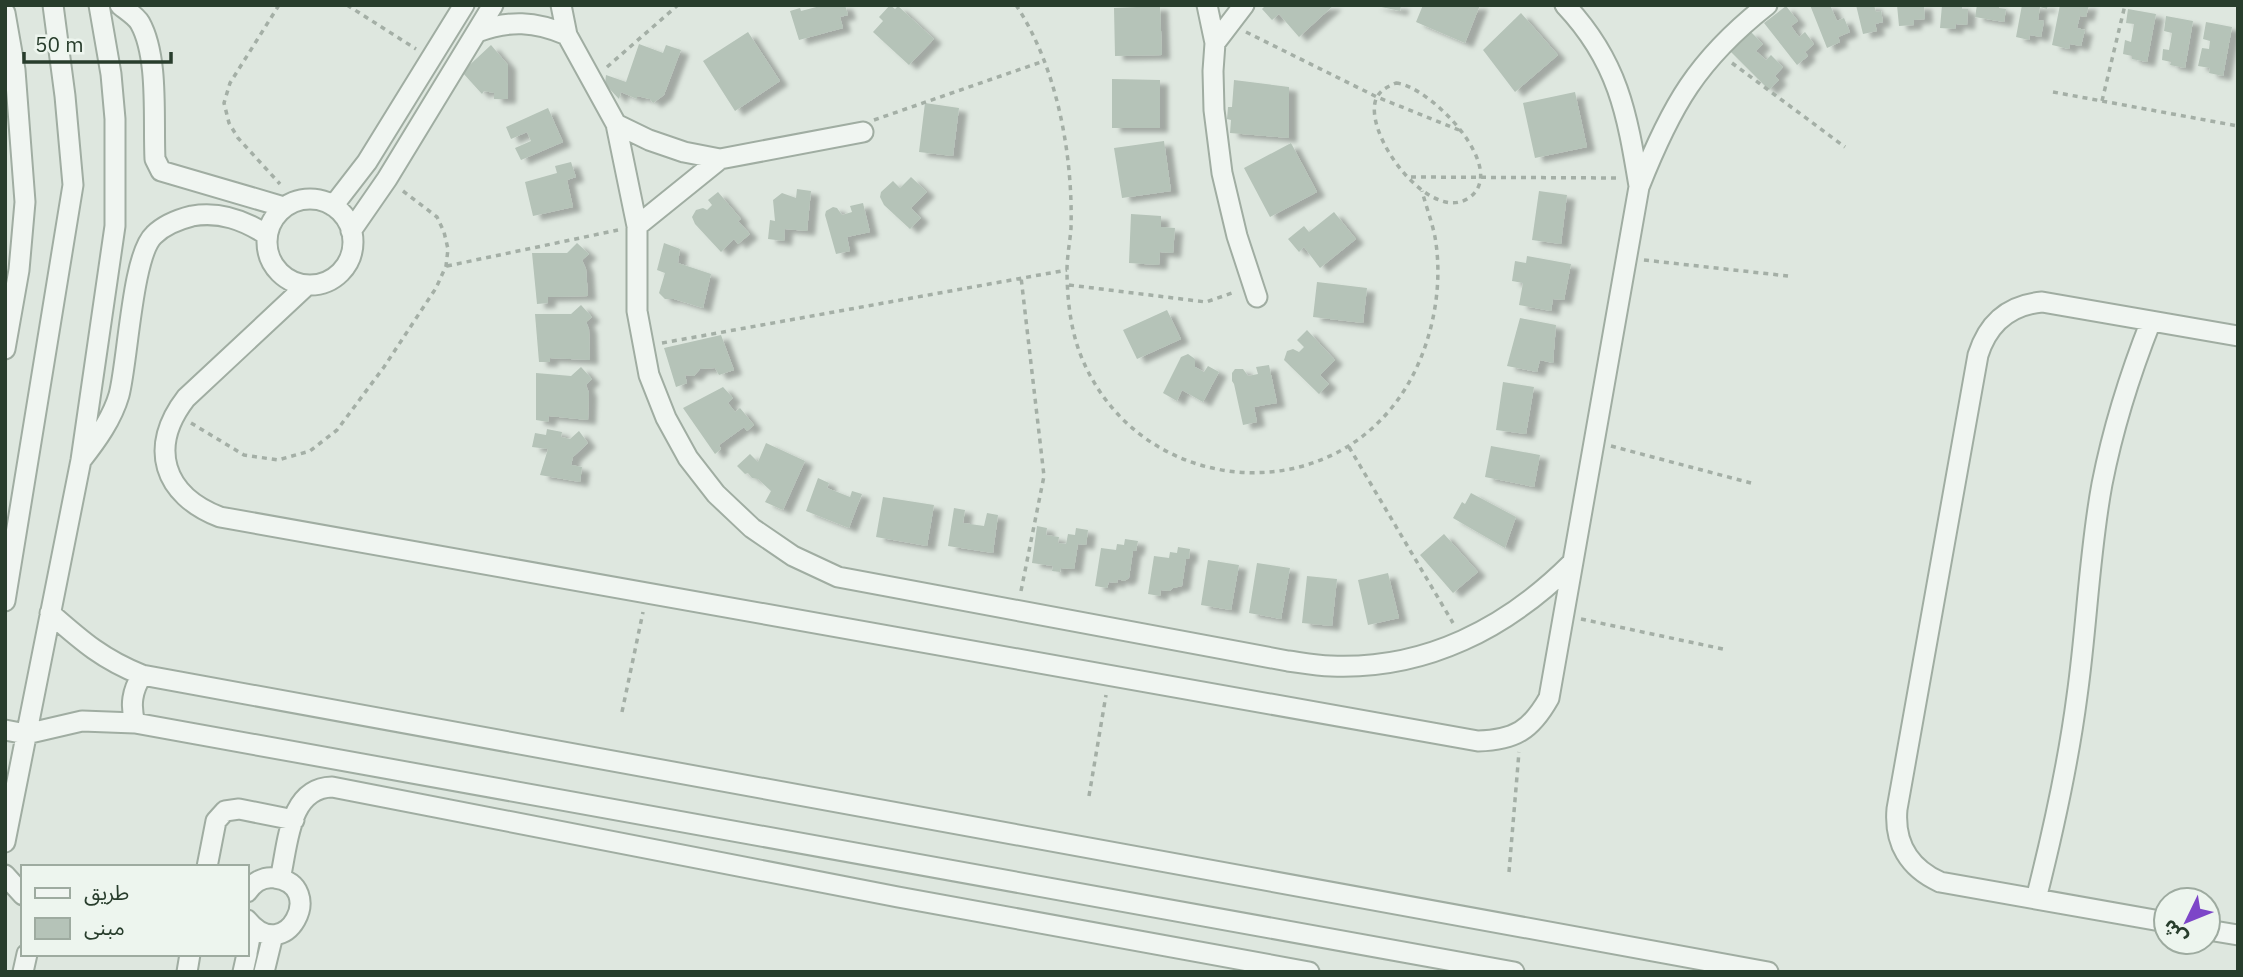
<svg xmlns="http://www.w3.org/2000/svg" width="2243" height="977" font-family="'IBM Plex Sans','Noto Sans Arabic',sans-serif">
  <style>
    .building { fill: #b5c3b8; filter: url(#shadow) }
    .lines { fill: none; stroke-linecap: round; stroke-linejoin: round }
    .minor-casing { stroke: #a0ada2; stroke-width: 23 }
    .path { stroke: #a4afa6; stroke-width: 3.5; stroke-dasharray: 5 5; stroke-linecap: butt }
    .minor { stroke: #f0f5f1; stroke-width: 19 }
  </style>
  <defs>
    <filter id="shadow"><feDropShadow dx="8" dy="4.5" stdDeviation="2" flood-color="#0004"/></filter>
  </defs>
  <rect width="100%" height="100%" fill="#dee7df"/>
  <path class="building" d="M824,5h21l3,10 -8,2 3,11 -44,12 -9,-29 10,-3 1,3z
    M890,5l5,4 3,-3 36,33 -25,26 -36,-33 10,-11 -4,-4z
    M1266,5h68l-35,32 -20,-23 -7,6 -10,-11z
    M1372,5h29l-1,6z
    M1423,5h57l-15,38 -49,-21z
    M1810,5h20l7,16 7,-3 6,14 -12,5 2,5 -13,6z
    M1856,5h18l2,7 5,-1 2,11 -8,2 2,7 -14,3z
    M1897,5h27l1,14 -11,1v5l-15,1z
    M1942,5h20v4h6l-1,16 -11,-1 -1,5 -15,-1z
    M1977,5h22v3l7,1 -2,13 -29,-5z
    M2022,5h26l-1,4 -7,-2 -2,13 6,1 -3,16 -11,-2 -1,5 -13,-3z
    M2060,5h29l-3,12 -6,-1 -3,12 8,2 -4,16 -11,-2 -1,5 -17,-4z
    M1160,6l2,49 -47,1 -1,-48z
    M1786,6l12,15 -7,5 8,11 6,-5 9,12 -9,8 3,4 -11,9 -33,-42z
    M2128,9l28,5 -9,48 -15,-3v-3l-9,-2 2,-14 6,2 3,-18 -8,-1z
    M1521,13l37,42 -43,37 -32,-42z
    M2166,16l27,5 -8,47 -15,-3 1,-3 -9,-2 1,-11 6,1 3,-17 -8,-2z
    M2206,22l26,5 -9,49 -14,-3 1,-5 -12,-2 4,-18 7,1 1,-8 -7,-2z
    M1750,31l13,13 -7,7 10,9 5,-5 12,12 -8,9 4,4 -10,10 -39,-39z
    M748,32l32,49 -45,30 -32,-50z
    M639,44l24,9 3,-8 15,5 -17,45 -11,8 -3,-4 -13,-3v3l-16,-7 -2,7 -14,-15 1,-9 20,7z
    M491,45l17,20v34h-14v-6l-10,-2 -2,3 -20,-22z
    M1112,79l48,1v48h-48z
    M1234,80l55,7v51l-59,-5 1,-13 -4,-1 1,-12h4z
    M1575,92l12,55 -52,11 -12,-55z
    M925,103l34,5 -6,48 -34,-4z
    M548,108l15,34 -42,18 -6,-12 16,-7 -4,-9 -16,7 -5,-12z
    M1164,141l7,50 -49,7 -8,-50z
    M1291,143l26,49 -47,25 -26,-49z
    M571,162l5,15 -9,3 6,27 -40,9 -8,-34 32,-9 -2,-7z
    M911,177l16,15 -16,16 10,10 -11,11 -26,-24 -4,-8 1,-5 12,-11 7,7z
    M797,189l14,2 -4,40 -22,-2 -1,12 -16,-2 2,-19 5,1 -2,-21 9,-7 14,5z
    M1539,191l28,4 -6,49 -29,-4z
    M718,192l23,27 -3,2 12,13 -12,10 -4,-5 -13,13 -26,-28 -3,-7 4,-7 7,-2 4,2 5,-5 -4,-5z
    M863,203l7,29 -23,5 3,14 -14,3 -11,-39 1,-4 7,-4 4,1 5,7 10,-3 -2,-6z
    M1334,212l22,27 -36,29 -16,-21 -5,5 -11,-13 16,-13 5,6z
    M1131,214l30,2v11l14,1 -2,25 -13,-1 -1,13 -30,-2z
    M577,243l12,11 -7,6 4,9 2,27 -40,1v6l-11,1 -5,-51h35z
    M664,243l16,6 -2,14 33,11 -8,34 -29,-9h-9l-6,-6 6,-20 -8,-3z
    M1527,256l44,8 -7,36 -11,-1 -2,12 -32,-6 4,-22 -11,-2 3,-20 11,2z
    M1317,282l50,6 -4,35 -50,-6z
    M581,305l11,12 -6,5 3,7 1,31 -40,-2v4h-11l-4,-48h36z
    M1167,310l14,29 -44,20 -14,-29z
    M1520,318l36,7 -3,38 -13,-3 -3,12 -30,-6z
    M1307,330l28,30 -15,15 9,9 -10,10 -35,-34 3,-9 6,-2 6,3 5,-5 -7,-7z
    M721,335l13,35 -15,5 -4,-7 -15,1 -6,7 -9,-1 2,8 -11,4 -12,-39z
    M1188,354l7,5v8l9,5 4,-6 11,6 -16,30 -21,-12 -5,11 -14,-8 18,-36z
    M1269,365l8,38 -23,4 3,15 -14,3 -9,-41 -2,-3v-8l3,-4h8l5,7 10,-2 -2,-7z
    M581,367l11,12 -6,6 3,8 -1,27 -39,-4 -1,6 -12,-2v-47l35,3z
    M1503,382l31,5 -8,47 -30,-4z
    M723,387l10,11 -5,5 7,9 5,-4 14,17 -7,6 -3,-4 -25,18 2,4 -6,5 -32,-46z
    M547,429l15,3 -1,5 9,2 9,-8 9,12 -15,14 -2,8 11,2 -2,15 -40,-7 8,-26 -16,-2 3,-14 11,2z
    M766,443l39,18 -22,49 -18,-8 6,-11 -13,-12 -6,-1 -4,-5 -3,1 -8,-8 13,-12 8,8z
    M1491,446l49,9 -6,32 -49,-10z
    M818,478l11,5 -2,5 23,9 2,-6 10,3 -13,34 -43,-17z
    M1471,493l45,24 -11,31 -52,-30 9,-16 3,2z
    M883,497l51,8 -7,41 -51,-9z
    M954,508l11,2 -2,13 21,3 3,-13 11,2 -5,38 -45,-7z
    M1037,526l10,2 -1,7 13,2 -1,6 8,1 2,-10 7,1 1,-7 12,2 -2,15 -8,-1 -4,25 -13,-1 -1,4 -8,-1 1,-5 -21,-3z
    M1444,534l34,38 -25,21 -33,-38z
    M1125,539l13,2 -2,10h-3l-4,27 -5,3 -6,-2 -1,4 -8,-1 -2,6 -12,-2 6,-38 15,2 1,-6 7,1z
    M1178,547l12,2 -1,10h-3l-4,27 -9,2 -3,3 -9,-1 -1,6 -12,-2 6,-38 15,2 1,-6 7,1z
    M1208,560l31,5 -8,45 -30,-5z
    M1257,563l33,5 -9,51 -32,-6z
    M1388,573l11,45 -31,7 -10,-45z
    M1307,576l30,3 -5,47 -30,-3z"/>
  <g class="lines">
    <g class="minor-casing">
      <path id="minor" d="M120,5c6,5 16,11 20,18 19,34 13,97 15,136l6,12 123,36
        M561,5l6,30 49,89 21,102v85l12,64 17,43 22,40 28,36 36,34 41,28 45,21 450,84c14,2 29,5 43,5 95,4 176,-38 241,-103
        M1207,5l8,38 -2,28 1,39 8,63 15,63 20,61
        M1565,5c53,56 62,108 74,181
        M5,13l10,57 10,132 -6,68 -14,79
        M477,32c32,-12 58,-11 90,3
        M1215,43l29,-38
        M616,124l33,16 35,12 36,7 143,-27
        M267 242a43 43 0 1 1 86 0a43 43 0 1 1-86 0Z
        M333,206l34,-44 97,-157
        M637,226l83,-67
        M351,231l36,-52 106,-174
        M307,285l-121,113c-38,49 -23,97 34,119l1258,224c37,-1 53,-11 71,-43l90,-511c32,-81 58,-127 128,-182
        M82,459c15,-19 30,-40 37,-64 9,-34 13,-140 35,-160 10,-10 26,-16 38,-19 28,-5 52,4 75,19
        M5,601l68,-416 -8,-89 -12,-91
        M50,613c32,28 52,46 92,62l1626,297
        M135,723c-5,-18 -3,-32 7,-48
        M5,730l21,4 56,-13 53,2 1379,249
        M5,842l76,-382 34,-234v-107l-4,-45 -12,-69
        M207,867l9,-46 9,-10 14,-2 55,11
        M5,875l18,20
        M280,879c8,-33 8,-91 52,-92l566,110 411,75
        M247,892c6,-9 16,-16 28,-14 53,7 11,90 -28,42
        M2036,899c17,-67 32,-134 41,-203 10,-70 12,-142 25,-212 11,-56 28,-110 49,-163
        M2166,922l-226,-40c-31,-14 -46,-39 -43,-73l81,-454c10,-32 31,-50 64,-53l196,34
        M2208,930l30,5
        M247,953l5,-26
        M23,972l4,-18
        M187,972l3,-18
        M243,972l4,-18
        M264,972l9,-37"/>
    </g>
    <path class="path" d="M279,5l-49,78 -6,20 5,20 9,15 42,46
      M347,5l69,44
      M1016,5c41,62 57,149 55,223 -1,14 -4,28 -4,42 0,30 4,65 17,93 62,138 258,150 329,12 21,-41 30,-92 22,-138 -3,-15 -9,-31 -13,-46
      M1246,32l131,65 82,33
      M1732,63l113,84
      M607,67l71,-62
      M1396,83c35,3 117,89 71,116 -39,23 -104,-65 -91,-100 4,-9 11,-12 20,-16z
      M2053,92l185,34
      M2102,101l23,-96
      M874,120l170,-59
      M1411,177l209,1
      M1644,260l144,16
      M447,266l171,-36
      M1069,285l137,17 29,-10
      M662,343l405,-73
      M191,423l53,32 34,5 32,-9 27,-21 47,-63 52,-79 10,-22 2,-17 -4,-17 -7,-15 -34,-26
      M1611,446l140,37
      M1349,447l104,176
      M1021,591l23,-115 -23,-199
      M1581,619l142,30
      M622,712l21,-100
      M1089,796l17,-101
      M1509,872l10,-120"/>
    <use href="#minor" class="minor"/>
  </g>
  <rect width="2243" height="977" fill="none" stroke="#283d2c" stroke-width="14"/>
  <rect x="21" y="865" width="228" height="91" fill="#edf5ee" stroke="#9eaba0" stroke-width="2"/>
  <rect x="35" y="888" width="35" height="10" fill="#f0f5f1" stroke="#9eaba0" stroke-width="2"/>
  <text x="84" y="900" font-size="21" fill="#283d2c">طريق</text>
  <rect x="35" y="918" width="35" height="21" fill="#b5c3b8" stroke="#9eaba0" stroke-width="2"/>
  <text x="84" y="935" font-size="21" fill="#283d2c">مبنى</text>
  <g transform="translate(2187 921) rotate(227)"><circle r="33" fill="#edf5ee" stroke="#9eaba0" stroke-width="2"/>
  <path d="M0-5L12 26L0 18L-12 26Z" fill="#7d46c8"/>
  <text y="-10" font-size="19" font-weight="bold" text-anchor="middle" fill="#283d2c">ش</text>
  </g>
  <path d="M24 52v10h147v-10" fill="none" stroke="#283d2c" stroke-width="3.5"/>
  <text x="35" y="52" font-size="21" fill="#283d2c" stroke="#edf5ee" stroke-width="5" paint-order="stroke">50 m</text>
</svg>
